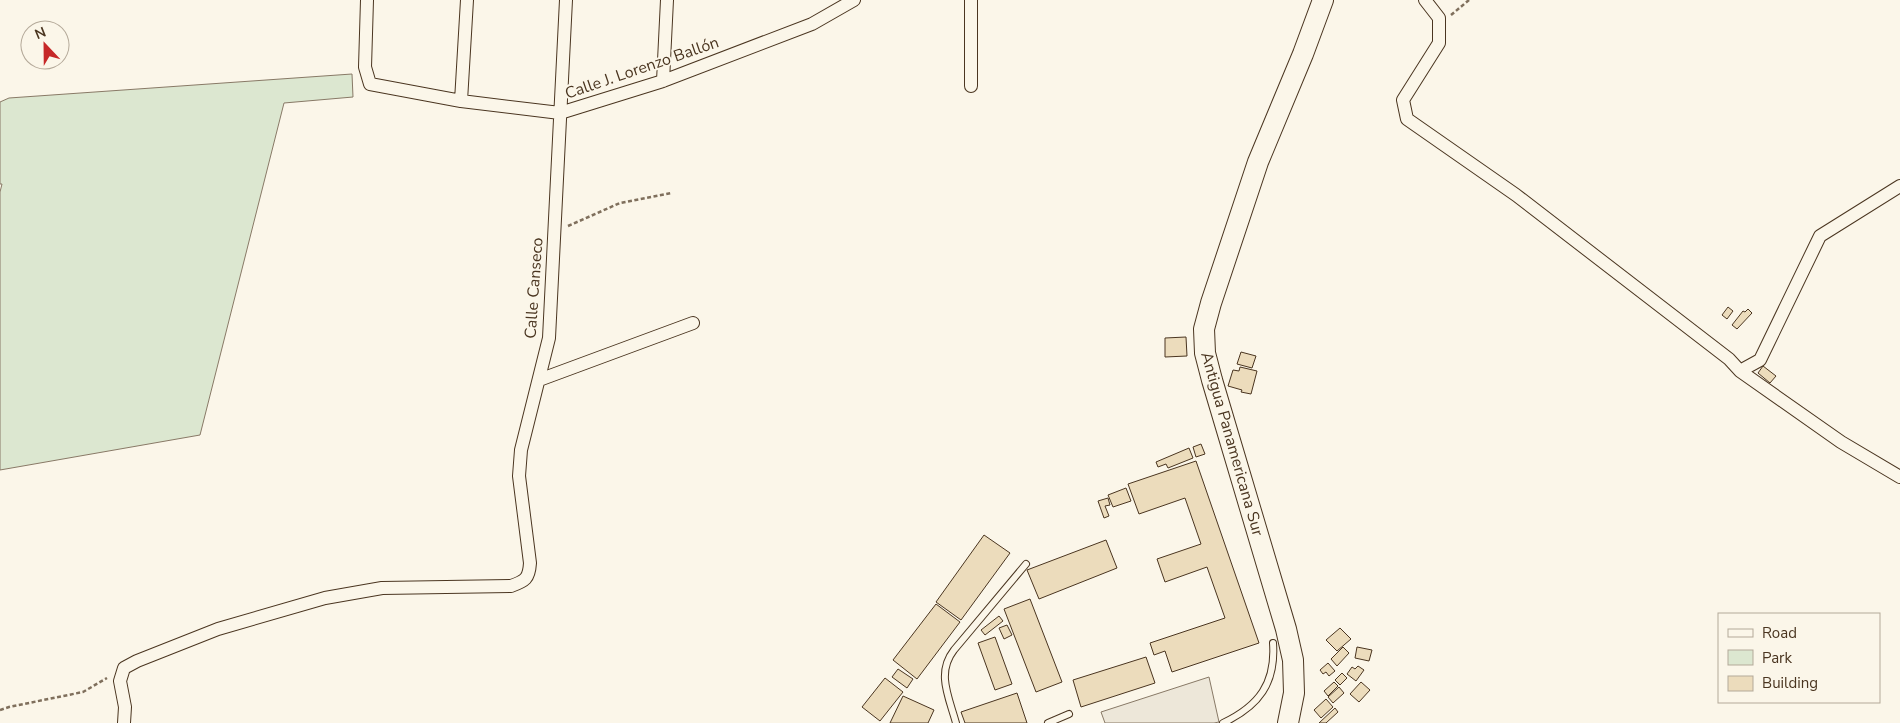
<svg xmlns="http://www.w3.org/2000/svg" width="1900" height="723" font-family="'Nunito Sans',sans-serif">
  <style>
    .green { fill: #dce7d0; stroke: #887966 }
    .parking { fill: #ede7d9; stroke: #887966 }
    .building { fill: #ecdcbc; stroke: #4a3520 }
    .lines { fill: none; stroke-linecap: round; stroke-linejoin: round }
    .service-casing { stroke: #4a3520; stroke-width: 8 }
    .minor-casing { stroke: #4a3520; stroke-width: 14 }
    .primary-casing { stroke: #4a3520; stroke-width: 22 }
    .path { stroke: #7f6f5c; stroke-width: 2.5; stroke-dasharray: 4 2.5; stroke-linecap: butt }
    .service { stroke: #fbf6e9; stroke-width: 6 }
    .minor { stroke: #fbf6e9; stroke-width: 12 }
    .primary { stroke: #fbf6e9; stroke-width: 20 }
    .labels { text-anchor: middle; dominant-baseline: central; stroke-width: 4; stroke-linejoin: round; paint-order: stroke }
    .street-label { font-size: 16px; fill: #4a3520; stroke: #fbf6e9 }
  </style>
  <rect width="100%" height="100%" fill="#fbf6e9"/>
  <path class="green" d="M352,74l1,23 -69,6 -84,332 -200,35v-278l2,-8h-2v-82l9,-4z"/>
  <path class="parking" d="M1209,677l10,45 -5,1h-109l-4,-11z"/>
  <path class="building" d="M1728,307l5,4 -6,8 -5,-4z
    M1748,309l4,4 -15,16 -5,-4 11,-14 2,1z
    M1186,337l1,19 -22,1v-19z
    M1241,352l15,4 -4,12 -15,-4z
    M1763,366l13,10 -6,7 -12,-10z
    M1240,367l17,4 -6,23 -10,-2 1,-2 -14,-4 5,-16 6,1z
    M1201,444l4,10 -9,3 -3,-10z
    M1189,448l4,10 -25,10 -2,-4 -8,3 -2,-5z
    M1196,461l63,182 -87,29 -7,-21 -11,4 -4,-12 75,-25 -18,-51 -42,15 -8,-23 44,-15 -16,-46 -46,16 -11,-30z
    M1126,488l5,13 -18,6 -5,-12z
    M1108,498l2,7 -5,1 4,10 -5,2 -6,-17z
    M984,535l26,18 -49,67 -25,-18z
    M1106,540l11,28 -78,31 -12,-29z
    M1030,599l32,83 -26,10 -32,-83z
    M936,604l24,18 -43,57 -24,-19z
    M999,616l4,5 -18,14 -4,-5z
    M1007,625l5,10 -8,4 -5,-11z
    M1340,628l11,11 -14,12 -11,-11z
    M995,637l17,47 -17,6 -17,-47z
    M1343,647l6,6 -12,13 -6,-7z
    M1357,647l15,3 -3,11 -14,-3z
    M1146,657l9,26 -74,24 -8,-27z
    M1328,663l7,8 -6,5 -3,-4 -3,2 -3,-4z
    M1358,666l6,4 -8,11 -9,-7 5,-7 3,2z
    M898,669l15,10 -6,9 -15,-11z
    M1342,673l5,5 -7,7 -5,-5z
    M885,678l18,14 -23,29 -18,-14z
    M1334,682l4,4 -10,10 -4,-5z
    M1361,682l9,8 -11,12 -9,-8z
    M1339,687l5,6 -11,10 -5,-6z
    M1017,693l10,30h-62l-4,-11z
    M903,696l31,14 -6,13h-38z
    M1326,699l7,8 -12,11 -7,-8z
    M1335,708l3,4 -12,11h-7z"/>
  <g class="lines">
    <g class="service-casing">
      <path id="service" d="M956,723c-7,-26 -20,-50 -2,-73l72,-86
        M1048,723l21,-9
        M1223,723c36,-17 53,-40 50,-80"/>
    </g>
    <g class="minor-casing">
      <path id="minor" d="M367,0l-2,67 5,17 91,17 99,12 103,-32 149,-57 42,-24
        M1425,0l14,18v25l-36,57 4,19 109,76 213,164 11,12 101,71 59,35
        M663,81l4,-81
        M971,86v-86
        M461,101l6,-101
        M1740,371l20,-11 60,-124 80,-50
        M539,380l154,-57
        M124,723l1,-16 -5,-26 4,-13 13,-7 81,-32 107,-31 57,-10 129,-2c14,-5 18,-7 19,-23l-11,-87 2,-26 28,-112 17,-338"/>
    </g>
    <g class="primary-casing">
      <path id="primary" d="M1288,723l6,-30 -1,-33 -7,-31 -74,-249 -7,-27 -1,-24 7,-26 47,-141 45,-108 20,-54"/>
    </g>
    <path class="path" d="M1451,15l18,-15
      M568,226l52,-23 51,-10
      M0,710l9,-3 74,-15 24,-14"/>
    <use href="#service" class="service"/>
    <use href="#minor" class="minor"/>
    <use href="#primary" class="primary"/>
  </g>
  <g class="labels">
    <g class="street-label">
      <text transform="translate(642 68) rotate(-19)">Calle J. Lorenzo Ballón</text>
      <text transform="translate(534 288) rotate(-86)">Calle Canseco</text>
      <text transform="translate(1232 444) rotate(74)">Antigua Panamericana Sur</text>
    </g>
  </g>
  <rect x="1718" y="613" width="162" height="90" fill="#fbf6e9" stroke="#b4a999"/>
  <rect x="1728" y="629" width="25" height="8" fill="#fbf6e9" stroke="#b4a999"/>
  <text x="1762" y="638" font-size="15" fill="#4a3520">Road</text>
  <rect x="1728" y="650" width="25" height="15" fill="#dce7d0" stroke="#b4a999"/>
  <text x="1762" y="663" font-size="15" fill="#4a3520">Park</text>
  <rect x="1728" y="676" width="25" height="15" fill="#ecdcbc" stroke="#b4a999"/>
  <text x="1762" y="688" font-size="15" fill="#4a3520">Building</text>
  <g transform="translate(45 45) rotate(338)"><circle r="24" fill="#fbf6e9" stroke="#b4a999"/>
  <path d="M0-4L9 19L0 12L-9 19Z" fill="#c62828"/>
  <text y="-8" font-size="14" font-weight="bold" text-anchor="middle" fill="#4a3520">N</text>
  </g>
</svg>
